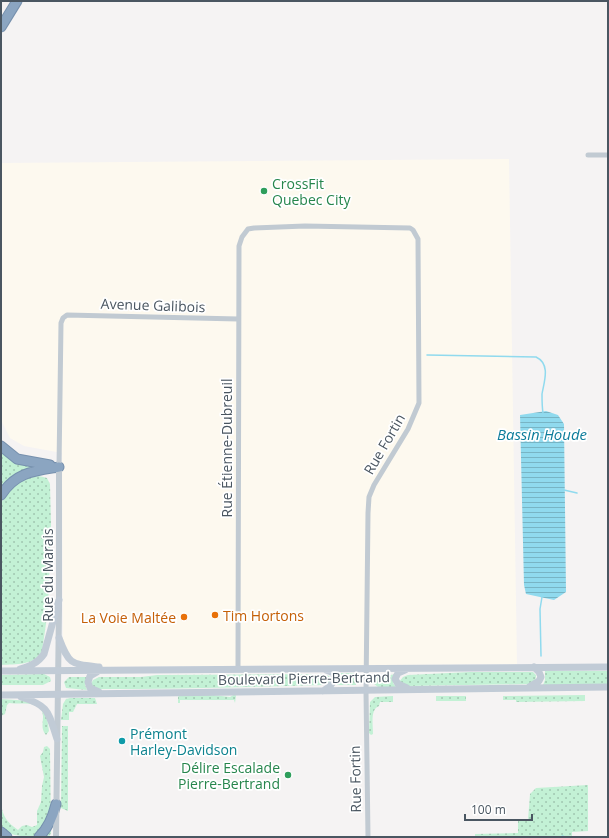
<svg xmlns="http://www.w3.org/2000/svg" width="609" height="838" font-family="'Open Sans',sans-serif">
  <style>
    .commercial { fill: #fdf9ef }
    .grass { fill: url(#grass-dots) }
    .water { fill: url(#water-rules) }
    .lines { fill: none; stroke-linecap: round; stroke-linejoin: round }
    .stream { stroke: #90daee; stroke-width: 1.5 }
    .motorway-casing { stroke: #7690ad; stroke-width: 11 }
    .minor { stroke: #c1cad2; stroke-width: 5 }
    .tertiary { stroke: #c1cad2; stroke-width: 6 }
    .secondary { stroke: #c1cbd6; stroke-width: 7 }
    .motorway { stroke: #8ba5c1; stroke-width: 9 }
    .leisure-dot { fill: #2e9e5b; stroke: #fff; stroke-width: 1.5 }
    .food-dot { fill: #e8710a; stroke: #fff; stroke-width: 1.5 }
    .culture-dot { fill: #0f9aa8; stroke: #fff; stroke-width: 1.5 }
    .labels { text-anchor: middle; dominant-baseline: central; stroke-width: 3.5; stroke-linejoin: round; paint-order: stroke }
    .leisure-label { font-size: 14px; fill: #27864d; stroke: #fff; text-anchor: start }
    .street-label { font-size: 14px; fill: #4a5661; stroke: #fff }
    .food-label { font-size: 14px; fill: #c56008; stroke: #fff; text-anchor: start }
    .culture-label { font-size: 14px; fill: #0d838f; stroke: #fff; text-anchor: start }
    .water-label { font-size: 15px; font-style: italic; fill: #0c7c9b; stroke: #fff }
  </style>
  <defs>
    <pattern id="grass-dots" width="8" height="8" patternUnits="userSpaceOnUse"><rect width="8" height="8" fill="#c3f1d5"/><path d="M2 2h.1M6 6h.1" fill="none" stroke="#a0c6b0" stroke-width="1.8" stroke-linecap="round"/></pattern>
    <pattern id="water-rules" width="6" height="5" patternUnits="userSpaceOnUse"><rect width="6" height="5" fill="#90daee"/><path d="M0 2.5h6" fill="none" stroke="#78b4c4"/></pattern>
  </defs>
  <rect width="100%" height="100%" fill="#f5f3f3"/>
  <path class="commercial" d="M509,159l8,505 -435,3 -19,-16 -1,-198 -38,-7 -14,-8 -8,-16 -1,-6v-253z"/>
  <path class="grass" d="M1,452c10,10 19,12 33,13l-1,3c-14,2 -22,13 -32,23z
    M39,476l8,2 3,6 1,40 -3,86 -6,41c-8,15 -26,13 -41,14v-162c9,-15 20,-25 38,-27z
    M545,671h63v14h-65l2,-5z
    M470,672h63l3,3c0,4 -1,7 -4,9l-125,2 -8,-4 4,-5 5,-2z
    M336,673h20v12h-19z
    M44,674l6,3 1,4 -8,4h-42v-10z
    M323,674l6,2 2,5 -6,4h-4c-75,2 -149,4 -223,4l-5,-2 -2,-3 2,-4 6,-3h42l16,-2z
    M397,674l-3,5 -1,4 3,4h-18l-5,-4 2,-6z
    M69,677h18l-2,8 2,5 -21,-2 -2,-6z
    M235,694l1,2 -1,7 -1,-3h-54v3h-2v-6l1,-2h34l17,2z
    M585,695v6l-69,1v-2h-13v-4z
    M393,696v6h-13l-1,4c-9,3 -6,19 -6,28l-2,1 -2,-2 1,-31 5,-5z
    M436,696h30v5h-30z
    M70,698h25l2,6h-20l-4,8h-4v8h-8l2,-16 3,-5z
    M1,699l29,2 16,10 3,20 -3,4c-10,-10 7,-25 -15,-31 -7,-1 -15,0 -22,-1l-2,2 -2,9 -4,2z
    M62,726h6v85l-7,-3z
    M47,746l3,3 1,84 -2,4c-12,0 -43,1 -48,-10 -1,-6 0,-16 0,-23 2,13 6,18 17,26l4,-4 5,-1 5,2 5,-2v-14l4,-9 1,-16 2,-9 -4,-21 3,-4 1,-5z
    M588,785v46l-16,1v5h-97v-3l43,-1v-13h10l2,-26 6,-6z"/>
  <path class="water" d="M546,411l12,4 6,9 2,168 -12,8 -28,-6 -2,-9 -4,-170z"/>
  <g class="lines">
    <path class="stream" d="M427,355l109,2c15,7 8,25 6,37 0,6 0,13 1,19
      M564,490l13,3
      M541,656l-1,-47 2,-12
      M561,837l2,-1"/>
    <g class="motorway-casing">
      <path id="motorway" d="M1,27l16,-26
        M1,446l16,13 33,6
        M1,495c15,-23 33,-24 58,-28
        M1,832l6,5
        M39,837c9,-9 14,-20 17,-33"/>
    </g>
    <path class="minor" d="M588,155h20
      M59,467l2,-144 2,-5 4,-3 171,4
      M238,669l1,-423 3,-9 6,-8 6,-1 51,-2 105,2 3,2 5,9 1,164 -11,26 -34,56 -5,12 -1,16 -2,178 2,146"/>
    <path class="tertiary" d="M56,837l3,-228v-142"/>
    <path class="secondary" d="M59,638c10,27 12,26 40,29
      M20,669c10,-3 18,-6 24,-15l15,-54
      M405,670l-7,3 -3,6 3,5 9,4
      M1,671l607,-4
      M97,672l-7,4 -2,6 2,6 9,4
      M529,687l10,-6 2,-4 -2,-5 -5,-5
      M323,691c7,-4 13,-9 11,-18l-8,-3
      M1,695l607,-8
      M21,697c29,9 27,15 36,42"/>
    <use href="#motorway" class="motorway"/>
  </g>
  <g class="leisure-dot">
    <circle cx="264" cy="191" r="4"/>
    <circle cx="288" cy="775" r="4"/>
  </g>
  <g class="food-dot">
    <circle cx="215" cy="615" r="4"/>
    <circle cx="184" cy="617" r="4"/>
  </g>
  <circle class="culture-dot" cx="122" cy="741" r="4"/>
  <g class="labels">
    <g class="leisure-label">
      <text x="272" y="183">CrossFit<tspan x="272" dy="16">Quebec City</tspan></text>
      <text x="280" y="767" text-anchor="end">Délire Escalade<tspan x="280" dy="16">Pierre-Bertrand</tspan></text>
    </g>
    <g class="street-label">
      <text transform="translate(153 305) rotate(2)">Avenue Galibois</text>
      <text transform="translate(384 444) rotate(-60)">Rue Fortin</text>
      <text transform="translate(226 448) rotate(-90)">Rue Étienne-Dubreuil</text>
      <text transform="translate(47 575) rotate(-90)">Rue du Marais</text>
      <text transform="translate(304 678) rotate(-1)">Boulevard Pierre-Bertrand</text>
      <text transform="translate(355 779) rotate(-91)">Rue Fortin</text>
    </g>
    <g class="food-label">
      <text x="223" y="615">Tim Hortons</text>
      <text x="176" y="617" text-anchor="end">La Voie Maltée</text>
    </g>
    <g class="culture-label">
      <text x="130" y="733">Prémont<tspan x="130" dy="16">Harley-Davidson</tspan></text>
    </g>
    <g class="water-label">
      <text x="542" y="434">Bassin Houde</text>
    </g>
  </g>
  <rect width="609" height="838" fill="none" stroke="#4a5661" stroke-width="4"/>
  <path d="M465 814v6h67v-6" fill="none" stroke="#4a5661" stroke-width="2"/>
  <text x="471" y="814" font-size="12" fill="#4a5661" stroke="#ffffff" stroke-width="3" paint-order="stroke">100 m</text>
</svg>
